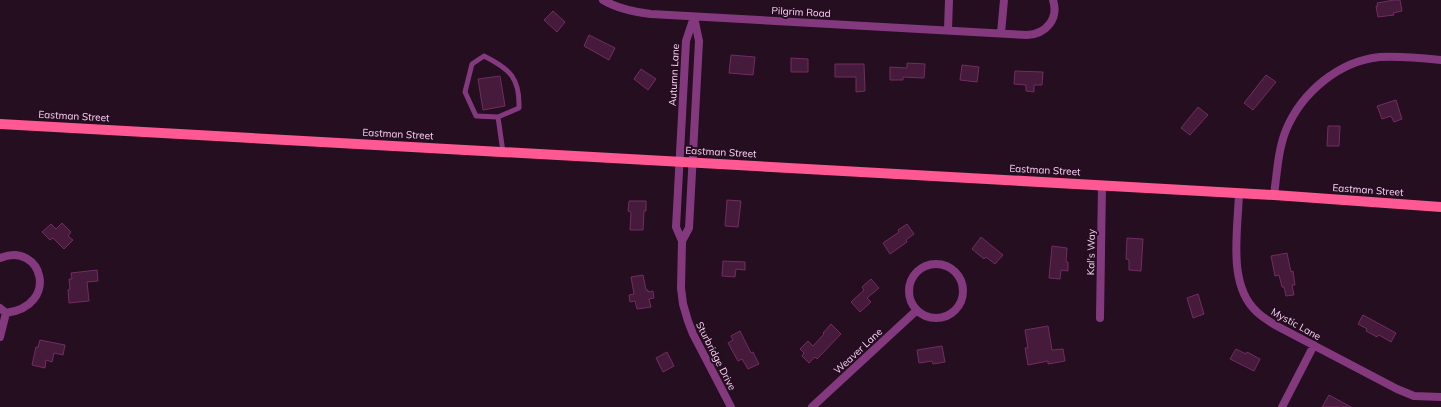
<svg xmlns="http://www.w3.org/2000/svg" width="1441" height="407" font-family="Mulish,sans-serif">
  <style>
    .building { fill: #451a3b; stroke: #722c62 }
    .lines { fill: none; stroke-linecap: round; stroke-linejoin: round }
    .lane { stroke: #84397f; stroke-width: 5 }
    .street { stroke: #84397f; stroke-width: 8 }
    .primary { stroke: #ff5892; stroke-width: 10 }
    .labels { text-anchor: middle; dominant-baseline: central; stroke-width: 4; stroke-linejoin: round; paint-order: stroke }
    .street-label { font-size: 10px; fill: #ffd1f8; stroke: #240e20 }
  </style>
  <rect width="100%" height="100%" fill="#240e20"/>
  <path class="building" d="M1394,0h6l2,11 -9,2 1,2 -16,2 -2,-11h2l-1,-3z
    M553,11l12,11 -8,10 -13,-12z
    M589,35l26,13 -6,12 -25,-14z
    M731,55l24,2 -2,18 -24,-2z
    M791,58l17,1v13h-17z
    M907,63l18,1 -1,14 -21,-1v3h-13v-13l17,1z
    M835,64h29l1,27 -9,1v-15h-21z
    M962,65l17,2 -2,15 -17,-2z
    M641,69l15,10 -8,11 -14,-11z
    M1015,71l28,1 -1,13h-8v7l-8,-1v-6l-12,-1z
    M1266,75l10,7 -23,28 -9,-7z
    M500,76l5,30 -22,4 -5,-31z
    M1396,100l6,19 -8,3 -3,-6 -9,3 -5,-13z
    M1198,107l10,8 -18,20 -9,-7z
    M1328,126h12l-1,20h-12z
    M727,200l14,1 -3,26 -13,-1z
    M629,201h17v10h-2l-1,19h-13l1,-18 -3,-1z
    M62,223l9,9 -3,4 5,4 -9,9 -11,-11 -3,2 -8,-8 9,-8 5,5z
    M907,224l7,10 -8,6 1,2 -17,12 -7,-11 16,-11 -1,-2z
    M981,237l22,18 -8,9 -9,-7 -2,2 -12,-10z
    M1127,238l16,1 -2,32 -12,-1v-10l-3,-1z
    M1052,246l15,2 -1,14h2v9l-7,-1 -1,9 -11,-1z
    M1287,253l4,19 2,-1 2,14h-3l2,10 -8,1 -2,-9h-2l-3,-12 -4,1 -4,-20z
    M723,261l22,1v8l-9,-1 -1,8 -13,-1z
    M97,270l1,11 -11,1 2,19 -20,2 -1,-13 2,-1 -1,-10h3l-1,-6z
    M643,275l3,15h2v2l5,-1 1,7 -5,1 2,8 -14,2 -2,-8 -5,1 -1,-7 5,-1 -3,-17z
    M871,279l8,9 -12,10 4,4 -11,10 -9,-10 13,-12 -2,-3z
    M1198,294l6,20 -11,4 -6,-20z
    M1363,315l33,18 -5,9 -12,-7 -2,2 -11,-6 1,-2 -9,-5z
    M831,324l10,10 -24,25 -2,-2 -6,6 -7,-7 2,-3 -4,-4 8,-8 5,5 11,-12 -1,-1z
    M1048,326l4,24 11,-1 2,12 -17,3v-3l-20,4 -3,-17h3l-3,-18z
    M740,331l11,22 2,-1 6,12 -11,5 -6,-10 -4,2 -10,-18 5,-3 -2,-4z
    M40,340l25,5 -2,10 -9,-2 -2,9 -6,-2 -1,8 -13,-3 4,-18h2z
    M942,346l3,16 -12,2 -1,-3 -13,2 -2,-13z
    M1236,349l10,5 1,-2 13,7 -6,12 -24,-12z
    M667,352l7,14 -11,6 -7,-14z
    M1329,395l22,12h-29z"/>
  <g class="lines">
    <path class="lane" d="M498,117l21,-9c1,-30 -9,-39 -35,-52l-12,8 -7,28 11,24 22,1 5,35"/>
    <path class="street" d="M603,0c15,9 31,12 48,14l376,21c19,-1 32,-16 26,-35
      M694,17l-8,24 -10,186 6,14 -1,47 2,16 5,17 5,13 38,73
      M948,30l1,-30
      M1001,33l3,-33
      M1239,193c-1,37 -12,92 18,119 5,5 12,9 18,13l122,64 17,7 27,1
      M1274,195c3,-22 4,-45 12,-65 16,-38 53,-69 94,-73 20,-1 41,1 61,3
      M682,241l7,-13 10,-187 -5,-24
      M0,258c43,-17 60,48 6,55l-6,-5
      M909 291a27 27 0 1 1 54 0a27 27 0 1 1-54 0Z
      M1100,318l2,-133
      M0,337l6,-24
      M812,407l105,-97
      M1282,407l32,-62"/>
    <path class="primary" d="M0,124l1274,71 167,12"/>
  </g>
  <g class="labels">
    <g class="street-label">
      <text transform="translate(801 12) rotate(3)">Pilgrim Road</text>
      <text transform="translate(674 75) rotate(-87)">Autumn Lane</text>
      <text transform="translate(74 116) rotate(3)">Eastman Street</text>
      <text transform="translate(398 134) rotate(3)">Eastman Street</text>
      <text transform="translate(721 152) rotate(3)">Eastman Street</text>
      <text transform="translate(1045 170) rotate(3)">Eastman Street</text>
      <text transform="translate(1368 190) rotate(4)">Eastman Street</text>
      <text transform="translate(1091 252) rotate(-89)">Kal's Way</text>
      <text transform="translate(1296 324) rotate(29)">Mystic Lane</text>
      <text transform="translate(858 351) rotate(-43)">Weaver Lane</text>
      <text transform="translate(716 356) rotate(63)">Sturbridge Drive</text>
    </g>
  </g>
</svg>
